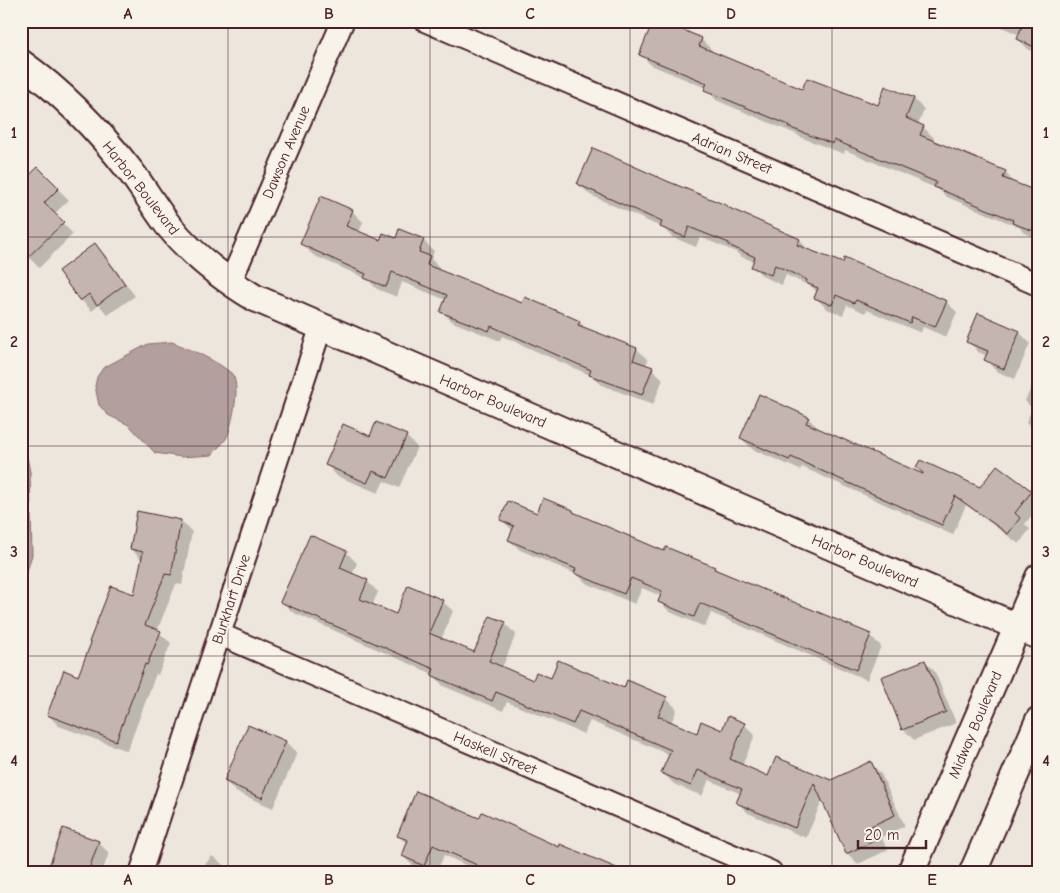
<svg xmlns="http://www.w3.org/2000/svg" width="1060" height="893" font-family="'Comic Neue',sans-serif">
  <style>
    .water { fill: #b39f9d; stroke: #896c6f }
    .shadow { fill: #0003 }
    .building { fill: #c4b5b0; stroke: #4a1f2b }
    .lines { fill: none; stroke-linecap: round; stroke-linejoin: round }
    .minor-casing { stroke: #4a1f2b; stroke-width: 25 }
    .tertiary-casing { stroke: #4a1f2b; stroke-width: 30 }
    .minor { stroke: #f7f3e8; stroke-width: 21 }
    .tertiary { stroke: #f7f3e8; stroke-width: 26 }
    .grid { fill: none; stroke: #4a1f2b; stroke-width: 1; stroke-opacity: 0.55 }
    .labels { text-anchor: middle; dominant-baseline: central; stroke-width: 4; stroke-linejoin: round; paint-order: stroke }
    .street-label { font-size: 15px; fill: #4a1f2b; stroke: #f7f3e8 }
    .neatline { fill: none; stroke: #4a1f2b; stroke-width: 2 }
    .grid-label { font-size: 16px; text-anchor: middle; font-weight: bold; fill: #4a1f2b }
  </style>
  <rect width="100%" height="100%" fill="#ece6dd"/>
  <filter id="ink" filterUnits="userSpaceOnUse"><feTurbulence type="fractalNoise" baseFrequency=".02" numOctaves="2"/><feDisplacementMap in="SourceGraphic" scale="10" xChannelSelector="R" yChannelSelector="G"/><feConvolveMatrix kernelMatrix="1 2 1 2 8 2 1 2 1" color-interpolation-filters="sRGB"/></filter>
  <g filter="url(#ink)">
    <path class="water" d="M172,342c16,6 47,20 59,31 11,10 1,51 -4,64 -3,6 -11,12 -15,18l-30,2 -27,-4 -26,-28 -21,-10 -9,-10 -4,-19 2,-9 6,-9 45,-24z
      M21,426l9,46 2,83 -11,35z"/>
    <path class="shadow" d="M540,21h11l-1,4z
      M960,21h11l-2,4z
      M983,21h56v33l-10,-4 -11,-11 2,-4 -23,-10 -1,2z
      M701,39l11,11 -1,3 92,38 75,15 36,-7 10,11 -6,15 5,2 11,11 -2,4 73,30 10,12 24,9v46l-15,-6 -5,-6 -72,-30 -9,-8 -93,-39 -1,4 -44,-17 -2,-2 -82,-35 -10,-12 -55,-23 -11,-11z
      M38,169l31,31 -15,14 19,20 -34,34 -18,-19z
      M579,184l148,23 3,2 70,31 10,12 136,50 11,10 -11,25 -23,-10 -2,6 -54,-23 -2,3 -18,-8 -4,10 -16,-6 -11,-11 2,-5 -6,-6 -26,-12 -4,10 -18,-8 -11,-10 2,-5 -15,-6 -4,-4 -36,-15 -4,10 -24,-10 -9,-9 -73,-33z
      M352,211l11,11 -4,11 21,9 16,-2h27l11,11 -3,8 9,9 -1,3 84,34 3,-7 54,24 7,8 50,19 11,11 -3,6 7,3 11,10 -10,26 -51,-20 -10,-9 -90,-40 -2,5 -47,-19 -11,-10 4,-12 -44,-18 -5,15 -20,-8 -10,-10 -54,-24 -11,-11z
      M95,245l11,11 29,40 -27,19 -9,-10 -7,6 -11,-11z
      M1019,332l11,11 -15,36 -19,-8 -10,-11 1,-4 -9,-4 -10,-11z
      M1039,370v64l-13,-11 6,-15 -7,-7z
      M808,418l11,11 -1,1 110,48 53,11 50,3 8,7v7l-14,18 5,5 -11,15 -53,-39 -13,30 -151,-68 -2,3 -48,-21 -11,-11z
      M406,436l11,11 -18,41 -15,-7 -6,12 -41,-17 -10,-11 44,-27z
      M573,511l3,4 89,37 49,16 3,4 153,64 11,10 -14,34 -156,-67 -6,14 -35,-15 -11,-11 2,-5 -19,-8 -7,16 -49,-21 -8,-8 -58,-25 -11,-10 4,-9 -12,-12z
      M181,521l11,11 -10,53 -6,-1 -19,47 14,12 -13,32 -2,-1 -29,77 -68,-25 -11,-11 31,-38 56,-81 7,-36 -11,-11z
      M346,552l11,11 -5,12 16,7 10,10 -6,14 25,10 45,-15 11,10 -12,29 34,14 30,-30 11,10 -14,34 31,13 18,-1 73,10 42,8 11,11 -6,14 26,11 26,-2 21,-8 11,11 -13,31 27,11 62,4 40,-18 10,11 24,52 -24,11 7,13 -30,14 -11,-11 -24,-54 -17,39 -58,-25 -11,-11 4,-8 -32,-14 -7,16 -28,-12 -11,-11 7,-18 -80,-34 -6,13 -77,-32 -4,9 -60,-25 -10,-12 -141,-62 -10,-11z
      M925,661l10,11 21,51 -42,17 -11,-11z
      M249,726l37,16 11,11 -24,55 -37,-16 -11,-11z
      M480,820l80,29 -84,21 -32,-15 -7,17h-11l-12,-5 -11,-11 5,-11 -10,-10z
      M98,842l11,11 -7,19h-53z
      M212,856l20,16h-33z"/>
    <path class="building" d="M653,21h9l40,17 -3,8 103,43 5,-11 71,27 7,-19 29,12 -8,20 18,8 -4,9 86,36 -3,7 36,14v41l-27,-10 1,-3 -79,-33 2,-5 -102,-42 -1,4 -45,-17 1,-2 -85,-35 3,-7 -68,-28z
      M1024,21h15v28l-22,-10z
      M593,148l74,33 61,25 -1,1 73,32 -3,6 46,18 1,-5 103,43 -12,26 -23,-10 -2,6 -54,-23 -2,3 -18,-8 -4,10 -18,-7 4,-10 -12,-5 1,-3 -32,-15 -4,10 -20,-8 4,-10 -27,-12 1,-2 -40,-16 -4,10 -25,-10 2,-5 -85,-38z
      M38,167l21,21 -15,15 20,19 -43,42v-81z
      M321,196l32,14 -7,16 34,14 3,-7 13,5 3,-9 25,10 -5,13 11,4 -3,9 95,38 3,-6 55,24 -2,4 59,23 -4,12 20,7 -11,28 -53,-20 2,-5 -100,-44 -2,5 -49,-19 7,-17 -55,-23 -6,15 -22,-9 2,-4 -66,-30z
      M95,243l30,41 -28,21 -8,-11 -9,7 -22,-30z
      M978,313l42,18 -16,38 -20,-9 4,-9 -22,-9z
      M759,394l50,23 -3,6 117,51v-1l-7,-6 4,-7 60,27 17,-22 35,26 -17,22 5,5 -12,16 -53,-38 -13,29 -151,-68 -2,3 -49,-22z
      M376,422l31,13 -19,43 -15,-7 -6,12 -42,-18 18,-41 27,12z
      M543,498l30,12v2l91,39 2,-4 49,20 -1,2 157,65 -15,36 -156,-67 -6,14 -36,-15 4,-11 -31,-13 -7,16 -50,-21 2,-4 -68,-29 6,-14 -14,-6 8,-19 29,12z
      M137,511l44,9 -10,55 -6,-1 -20,51 16,6 -14,34 -2,-1 -29,77 -69,-26 17,-45 14,6 13,-33 -2,-1 22,-56 23,8 9,-42 -13,-3z
      M310,535l37,16 -7,17 28,12 -8,19 36,15 12,-29 35,15 -14,33 45,19 16,-36 16,6 -17,39 44,19 3,-8 15,6 7,-18 66,28 3,-8 40,17 -9,19 39,17 4,-12 21,9 6,-14 17,7 -15,36 38,17 8,-19 55,23 40,-19 24,54 -24,11 7,13 -32,15 -32,-71 -19,45 -59,-25 6,-14 -44,-19 -7,16 -30,-13 10,-23 -92,-39 -6,13 -77,-32 -4,9 -61,-26 3,-6 -154,-67z
      M925,660l21,52 -44,18 -21,-53z
      M248,725l38,16 -24,57 -38,-17z
      M416,791l63,27 3,-6 77,35 1,-3 66,28h-152l3,-7 -44,-20 -9,21 -22,-10 6,-16 -11,-4z
      M63,828l36,13 -11,31h-41z"/>
    <g class="lines">
      <g class="minor-casing">
        <path id="minor" d="M426,21l613,264
          M230,283l113,-262
          M219,634l552,238
          M141,872l180,-545"/>
      </g>
      <g class="tertiary-casing">
        <path id="tertiary" d="M21,63c42,30 79,69 110,109 13,17 24,36 37,53 24,30 54,53 87,73l784,338
          M911,872l128,-295
          M973,872l66,-152"/>
      </g>
      <use href="#minor" class="minor"/>
      <use href="#tertiary" class="tertiary"/>
    </g>
  </g>
  <path class="grid" d="M228,21v851M430,21v851M630,21v851M832,21v851M21,237h1018M21,446h1018M21,656h1018"/>
  <g class="labels">
    <g class="street-label">
      <text transform="translate(286 152) rotate(-67)">Dawson Avenue</text>
      <text transform="translate(732 153) rotate(23)">Adrian Street</text>
      <text transform="translate(141 188) rotate(52)">Harbor Boulevard</text>
      <text transform="translate(493 401) rotate(23)">Harbor Boulevard</text>
      <text transform="translate(865 561) rotate(23)">Harbor Boulevard</text>
      <text transform="translate(231 599) rotate(-72)">Burkhart Drive</text>
      <text transform="translate(975 725) rotate(-67)">Midway Boulevard</text>
      <text transform="translate(495 753) rotate(23)">Haskell Street</text>
    </g>
  </g>
  <rect width="1060" height="893" fill="none" stroke="#f7f3e8" stroke-width="55"/>
  <path d="M858 840v8h68v-8" fill="none" stroke="#4a1f2b" stroke-width="2.5"/>
  <text x="865" y="840" font-size="15" fill="#4a1f2b" stroke="#f7f3e8" stroke-width="4" paint-order="stroke">20 m</text>
  <rect x="28" y="28" width="1004" height="838" class="neatline"/>
  <g class="grid-label">
    <text x="128" y="19">A</text>
    <text x="329" y="19">B</text>
    <text x="530" y="19">C</text>
    <text x="731" y="19">D</text>
    <text x="932" y="19">E</text>
    <text x="14" y="138">1</text>
    <text x="1046" y="138">1</text>
    <text x="14" y="347">2</text>
    <text x="1046" y="347">2</text>
    <text x="14" y="557">3</text>
    <text x="1046" y="557">3</text>
    <text x="14" y="766">4</text>
    <text x="1046" y="766">4</text>
    <text x="128" y="885">A</text>
    <text x="329" y="885">B</text>
    <text x="530" y="885">C</text>
    <text x="731" y="885">D</text>
    <text x="932" y="885">E</text>
  </g>
</svg>
